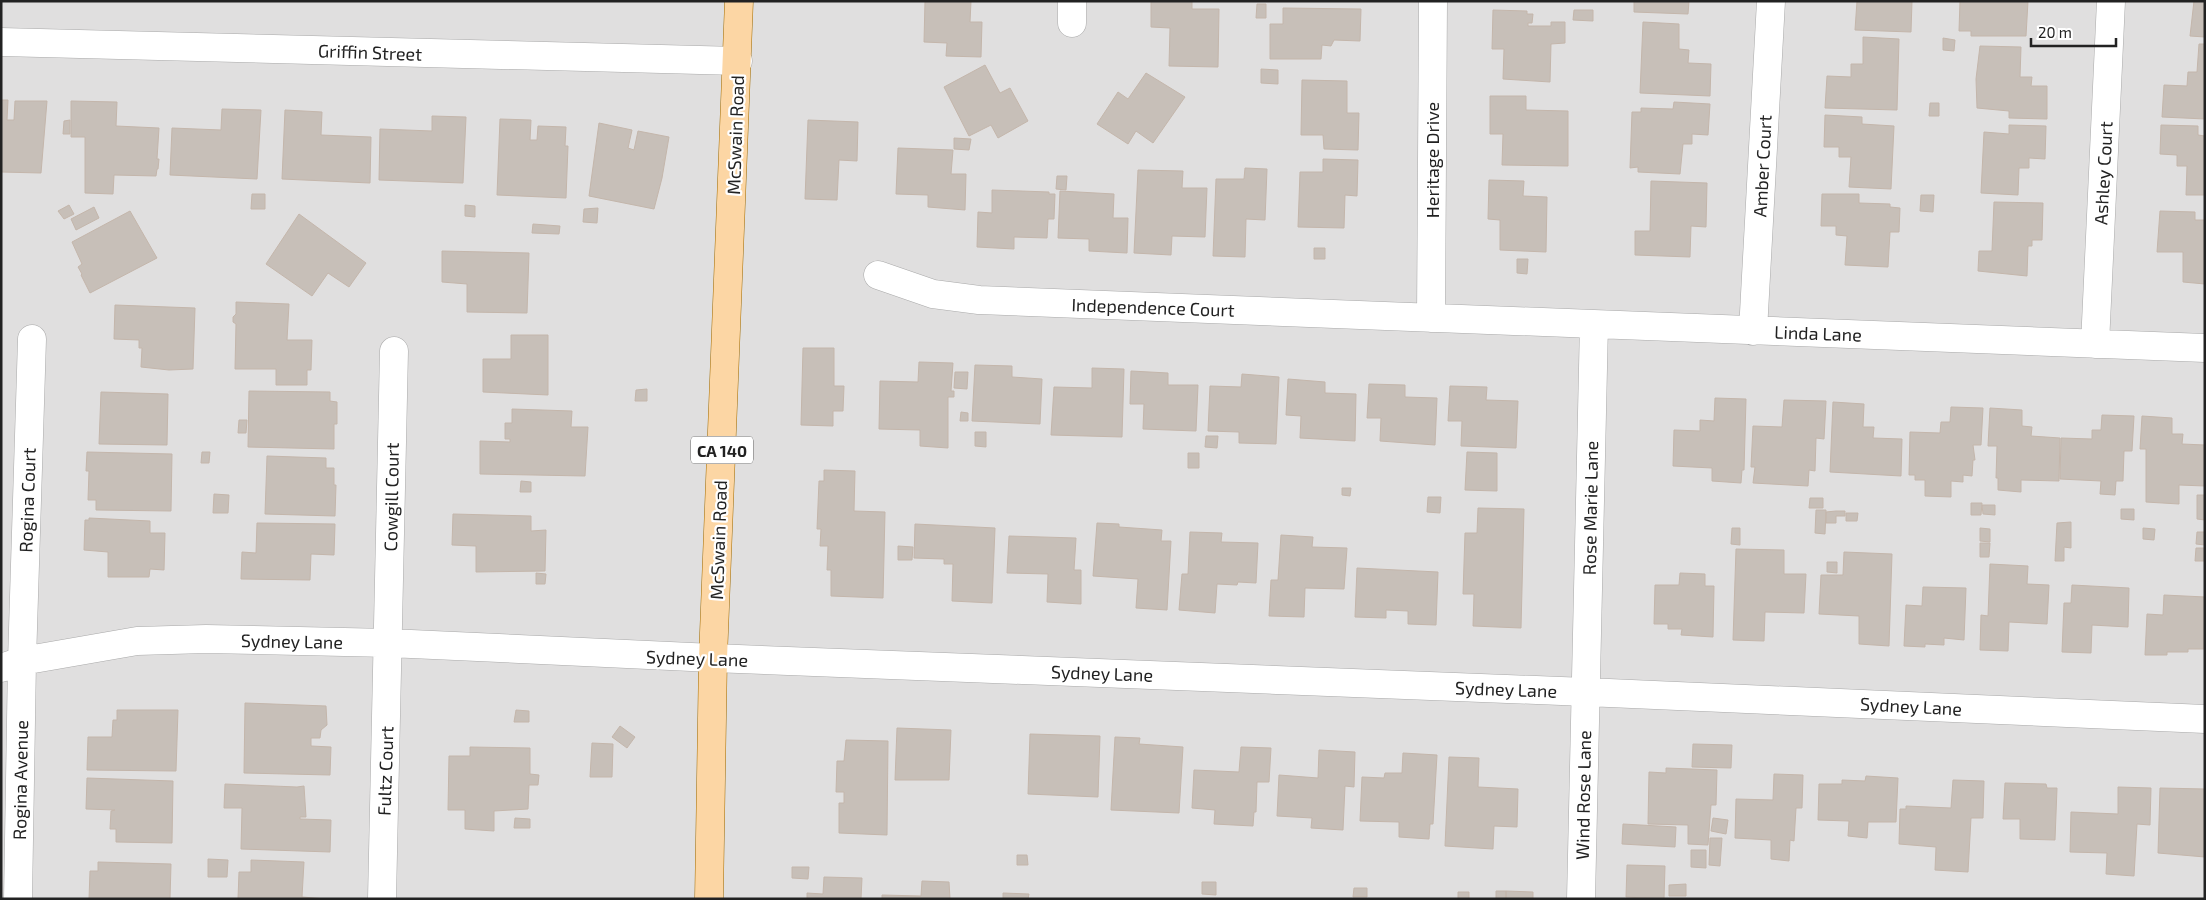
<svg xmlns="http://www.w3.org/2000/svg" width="2206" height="900" font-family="'Exo 2',sans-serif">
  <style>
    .residential { fill: #e0dfdf }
    .building { fill: #c7bfb8; stroke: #c4b6ab }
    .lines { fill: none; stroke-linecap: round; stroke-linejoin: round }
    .minor-casing { stroke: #a9a9a9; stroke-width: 29 }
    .major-casing { stroke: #a06b00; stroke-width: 29 }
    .minor { stroke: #fff; stroke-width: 28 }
    .major { stroke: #fcd6a4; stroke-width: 28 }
    .labels { text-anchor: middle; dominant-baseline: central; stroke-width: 4.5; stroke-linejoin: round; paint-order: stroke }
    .shield { fill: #fff; stroke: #646464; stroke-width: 1 }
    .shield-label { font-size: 16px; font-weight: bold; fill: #222 }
    .street-label { font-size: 18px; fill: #222; stroke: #fff }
  </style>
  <rect width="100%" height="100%" fill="#f2efe9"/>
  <path class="residential" d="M1,1h2204v898h-2204z"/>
  <path class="building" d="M925,1h46l-1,21h12l-1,35 -35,-1 1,-13 -23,-1z
    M1151,1h41v8h27l-1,58 -49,-1 1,-38 -19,-1z
    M1634,1h55l-1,13 -54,-2z
    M1857,1h55l-1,31 -56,-2z
    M1960,1h68l-2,35h-55v-5h-12z
    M2194,1h11v36l-15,-1z
    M1257,4h9v14h-10z
    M1283,8l78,1 -1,32 -26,-1 -3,6 -9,-1 -1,14h-51v-35h13z
    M1493,10l34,1v3h6l-1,9h-4v3h23v-4h14v21l-14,1 -1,38 -47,-3 1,-30h-12z
    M1574,10h19v11l-20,-1z
    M1643,22l36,2v25l10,1 -1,13 23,1 -1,32 -70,-3z
    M1863,37l36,2 -2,71 -72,-2 2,-32 24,1v-13h12z
    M1943,38l12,2 -1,11 -11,-1z
    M2199,44h6v75l-43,-2 2,-32 23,1 1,-14h9z
    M1980,46l41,1 -1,30h12l-1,9h16v33l-38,-1v-7l-32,-3 -1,-29z
    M985,65l15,28 10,-5 18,33 -30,17 -7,-13 -22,11 -25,-49z
    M1261,69l17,1v14l-17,-1z
    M1146,73l39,24 -32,46 -17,-12 -8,13 -31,-20 21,-32 10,7z
    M1302,80l45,1v32h12l-1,37 -34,-1 -1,-14h-22z
    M1490,96h36v14l42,1v55l-66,-1 1,-31h-13z
    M1,100h7l-1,20h7l1,-19h32l-6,72 -40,-1z
    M71,101l46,1 -1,24 43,2 -2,31h2l-1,10h-1l-1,7 -42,-1 -1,19 -28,-1v-56h-14z
    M1674,102l36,2 -2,31 -16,-1v10h-9l-3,30 -42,-2v-5l-8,1 2,-56h9v-4l32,1z
    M1930,103h9v13h-10z
    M222,109l39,1 -4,69 -87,-4 2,-47 49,2z
    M285,110l37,2 -1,23 50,2 -1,46 -88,-4z
    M1825,115l37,2v7l32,2 -3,63 -42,-2 2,-30h-12v-10h-15z
    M432,116l34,1 -3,66 -84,-3 1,-51 52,2z
    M500,119l31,1 -1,20h7l1,-14 28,1 -1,19h3l-2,52 -69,-3z
    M70,120v14h-7l1,-13z
    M808,120l50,2 -1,39 -18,-1 -2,40 -32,-1z
    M599,123l33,7 -4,18 6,2 4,-19 31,6 -7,41 -8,31 -65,-13z
    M2009,125l37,1 -1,33 -16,-1v10h-10l-1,27 -37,-2 3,-61 25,2z
    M2161,125l37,1v9l7,1v59h-19l1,-29h-10v-11l-17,-1z
    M954,138l17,1 -2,11 -15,-1z
    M898,148l55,2 -2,24h15l-1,36 -37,-3v-12l-32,-1z
    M1323,159l35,1 -1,36 -12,-1 -1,33 -46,-1 2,-55h23z
    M1245,168l22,1 -2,51 -19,-1 -1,38 -32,-1 3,-77h28z
    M1138,170l45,1 -1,17h25l-2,49 -33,-1 -1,19 -37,-2z
    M1057,176h10l-1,14 -10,-1z
    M1489,180l35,1 -1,15 24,1 -1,55 -46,-2v-30l-12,-1z
    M1651,181l56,2 -1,44 -15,-1 -1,31 -55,-2v-24h15z
    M992,190l57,2v2h6l-1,25h-6l-1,19 -33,-1v12l-37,-2 1,-35 14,1z
    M1060,191l54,3 -1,24h15l-1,35 -38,-2v-12l-31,-1z
    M252,194h13v15h-14z
    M1822,194h37v9l31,1v3l10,1 -1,24h-9l-2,35 -43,-2 2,-29 -11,-1v-9h-15z
    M1921,195h13l-1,17 -13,-1z
    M1994,202l49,1 -1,37h-10v6h-4l-1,30 -49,-5 1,-20h13z
    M69,205l5,9 -10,5 -6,-8z
    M465,205l10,1v11l-10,-1z
    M94,207l5,11 -23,12 -5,-11z
    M598,208l-1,15 -14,-1 1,-13z
    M130,211l27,47 -67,35 -9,-18 1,-1 -4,-7 4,-3 -10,-22z
    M2160,211l35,1v8h10v64l-22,-2v-30h-26z
    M299,214l67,49 -17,24 -21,-14 -16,23 -46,-32z
    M533,224l27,2 -1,8 -27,-1z
    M1314,248h11v11h-11z
    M442,251l87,2 -2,60 -60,-1v-28l-25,-2z
    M1517,259h11l-1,15 -10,-1z
    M236,302l53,2 -2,36h25l-1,30h-4v15h-31v-16h-41l1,-45 -3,-2v-5l3,-3z
    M115,305l80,3 -2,61 -24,1 -28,-3 1,-19h-3v-8l-25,-1z
    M511,335h37v60l-65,-3v-33h28z
    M803,348h31v38h10l-1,25h-10v15l-32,-1z
    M919,362l34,1 -2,28h3v6h-6v51l-28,-2v-16l-41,-1 1,-48 38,1z
    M975,365l37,1v11l30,2 -2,45 -68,-3z
    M1092,368l32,1 -2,68 -71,-2 3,-48 38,1z
    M1131,371l37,2v12h30l-2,46 -53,-2 1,-25h-14z
    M955,372h13l-1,17 -13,-1z
    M1242,374l37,3 -3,67 -37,-1v-11l-31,-1 2,-45 31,1z
    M1288,379l37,3v11l31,1 -1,47 -55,-3 1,-22 -15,-1z
    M1369,384l36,1v12l32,1 -2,47 -55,-4 1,-23h-14z
    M1450,386l37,1 -1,13 32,1 -2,47 -55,-2 1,-25h-14z
    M647,389v12h-12l1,-11z
    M249,391l81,1v9l7,1v22h-3v25l-86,-2z
    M101,392l67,2 -1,51 -68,-1z
    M1715,398l31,1 -2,71h-2l-1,13 -29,-2v-13l-39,-2 1,-36 26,1v-11l14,1z
    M1784,400l42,1 -2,38 -8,-1 -1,33 -6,-1 -1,16 -55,-3 2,-16h-4l2,-41 29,1z
    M1833,402l31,2 -1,23h11l-1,11 29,1 -1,37 -71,-4z
    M1951,407l32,1 -2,37h-8l2,15h-2l-1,16 -9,-1v7l-12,-1v16l-26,-1v-16h-10v-5h-6l1,-43 30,1 1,-11h9z
    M1990,408l32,2v16l10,1 -1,9 29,2 -1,43 -38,-1v12l-23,-2v-12h-2l1,-32h-9z
    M512,409l60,2 -1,16h17l-3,49 -105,-2v-33l30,1v-3h-5v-16h7z
    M961,412l7,1v8h-8z
    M2102,415l32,1 -2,35h-8l-1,30h-7l-1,14 -15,-1 1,-13 -41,-2 1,-41 31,1v-9h9z
    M2142,416l30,2v16h11l-1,10 23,1v41l-26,-1v19l-33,-2v-53h-6z
    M239,420h8l-1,13h-8z
    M975,432h11v15l-11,-1z
    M1206,436h12l-1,12 -12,-1z
    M87,452l85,2 -1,57 -75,-1v-10h-8l1,-29h-3z
    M202,452h8l-1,11h-8z
    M1467,452l30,1v38l-32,-1z
    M1188,453h11v15h-11z
    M267,456l59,2v10h8v17h2l-1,31 -70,-2z
    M824,470l31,1 -1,40 31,1 -2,86 -52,-2v-26h-4l1,-24h-8l1,-17h-4l2,-48h5z
    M521,481l10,1v10h-11z
    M1342,488h9l-1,8 -8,-1z
    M214,494l15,1 -1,18h-15z
    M2197,495h8v25l-8,-1z
    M1428,497h13l-1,16 -13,-1z
    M1810,498h13v10h-14z
    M1971,503h11l-1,12h-10z
    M1982,505h13v10l-12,-1z
    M1478,508l46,1 -3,119 -48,-2 1,-32h-11l2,-61h12z
    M2121,509h13v11l-13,-1z
    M1816,510h10l-1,24 -10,-1z
    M1836,511h9v5h-9v7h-10v-11z
    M1846,513h12l-1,8h-11z
    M453,514l78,2v15l15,-1 -1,41 -69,1v-26l-24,-1z
    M89,518l61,3v12h15l-1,37 -14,-1 -1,8h-41v-25l-24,-2 1,-30h4z
    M2071,522v26l-7,-1v14h-9l2,-38z
    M257,523l78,1 -1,31 -23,-1 -1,26 -69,-1 1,-27 14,1z
    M1097,523l22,1v3l43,3 -1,11h10l-4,69 -31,-2 2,-29 -45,-3z
    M915,524l80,4 -3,75 -40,-2 1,-37h-9v-5l-30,-1z
    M1732,528h8v17l-9,-1z
    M1980,528l10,1v13l-10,-1z
    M2143,528l12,1 -1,11 -11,-1z
    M1190,532l32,1 -1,9 37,1 -2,40 -18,-1 -1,3 -20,-1 -2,29 -36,-3 3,-36h6z
    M2197,532h8v13l-9,-1z
    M1281,535l32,2 -1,10 35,1 -3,41 -39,-1 -1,29 -35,-1 2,-36h7z
    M1009,536l67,2 -2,32h7v34l-34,-2 1,-28 -41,-1z
    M1980,543h10l-1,14h-9z
    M898,546l15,1 -1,13h-14z
    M2196,548h9v13h-10z
    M1736,549l48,1v24h22l-2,39 -39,-1 -1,29 -31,-1z
    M1844,552l48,2 -3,92 -30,-2v-28l-40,-2 2,-39h22z
    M1827,562h10v11l-10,-1z
    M1990,564l38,2 -1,18 22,1 -2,39 -38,-2 -1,29 -28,-1 1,-35 7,1z
    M1357,568l81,4 -2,53 -28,-1v-13l-22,-1v8l-31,-1z
    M536,573l10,1 -1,10h-9z
    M1680,573l25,1v12h9l-1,51 -32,-2 1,-6h-14v-5h-14l1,-39h24z
    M2072,585l57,3 -1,39 -36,-2 -1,28 -29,-1 2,-49h7z
    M1923,587l43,1 -2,52 -20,-2v7l-19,-1v3l-21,-1 2,-41 16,1z
    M2164,595l41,2 -1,52h-16v3h-21v3h-22l2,-41 16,1z
    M245,703l81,3 1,19 -6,5 -1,8h-9v8l20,1 -1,28 -86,-2z
    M117,710h61l-2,61 -89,-1 1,-33h24l1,-17h4z
    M516,710l13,1v11h-15z
    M620,726l15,11 -8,11 -15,-11z
    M897,728l54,2 -2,50h-54z
    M1030,734l70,2 -2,61 -70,-3z
    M1115,737l25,1 -1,6 44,3 -4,66 -68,-3z
    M846,740l42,1 -1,94 -48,-2v-30h5v-11h-8l1,-31h7z
    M592,743l21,1 -1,33h-22z
    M1693,744l39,1 -1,23 -39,-1z
    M470,747l60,1v26l9,1 -1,10h-9l-1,24 -34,2v20l-29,-2v-19h-17l1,-54h21z
    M1241,747l30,1 -2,34h-12l-1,30h-2l-1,14 -39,-2 1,-14 -23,-2 2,-38 45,2z
    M1319,750l36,2 -1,35 -9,-1 -2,44 -32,-2 1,-10 -35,-2 2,-41 39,3z
    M1403,753l34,2 -4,69h-3l-1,15 -30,-2v-15l-39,-1 2,-44 22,1 1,-5h17z
    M1449,757l30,1 -1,29 40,2 -1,38 -23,-1 -1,23 -48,-3z
    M1666,768l51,2 -1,35h-5l-3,40 -20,-1v-19l-40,-1 1,-52 17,1z
    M1774,774l29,1 -1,33h-6l-2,33 -4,-1 -1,21 -18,-2v-19l-36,-2 1,-39 37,1z
    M1866,776l32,2 -2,44h-28l-1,16 -19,-2 1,-15 -31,-1 1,-36h23v-4l23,1z
    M87,778l86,3 -1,62 -56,-1v-13h-6l1,-18 4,-1 -29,-1z
    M1953,780l31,1 -1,37h-12l-3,54 -33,-2 1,-23 -37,-3 1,-35h6v-3l45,2z
    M2005,783l41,1 1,4h10l-2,52 -35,-1v-20h-17z
    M225,784l72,3 7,-1 2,31h-6v2l31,1 -1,32 -89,-3 1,-41h-18z
    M2118,787l33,1 -1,37 -13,-1 -3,52 -28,-2 1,-21 -37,-1 1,-40 47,2z
    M2160,788l45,1v68l-47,-4z
    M515,818l15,1v9h-16z
    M1713,818l15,2 -2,14 -15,-3z
    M1623,824l53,3 -1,20 -53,-3z
    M1710,838h12l-2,28 -11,-1z
    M1691,850h15v18l-15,-1z
    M1017,855h10l1,10h-11z
    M208,859l20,1 -1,17h-19z
    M251,860l53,2 -2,35 24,2h-88l1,-27h12z
    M98,862l73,2 -1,35h-81l1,-28h8z
    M1627,865l38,1 -1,33 -38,-2z
    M792,867h17l-1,12 -16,-1z
    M824,877l38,1 -1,21h-54v-6l16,1z
    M922,881l27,1 1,17h-68v-4l39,1z
    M1202,882h14v13l-14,-1z
    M1686,884v12h-17v-11z
    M1354,888h13v9h-14z
    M1496,891h10v8h-10z
    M1506,891l27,1v7h-27z
    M1458,892h11v7h-11z
    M1003,893l26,1 -1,5h-25z"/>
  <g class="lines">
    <g class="minor-casing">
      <path id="minor" d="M1072,23v-22
        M1,42l737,19
        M878,275l55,19 46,6 1226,48
        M1431,318l2,-317
        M1753,331l18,-330
        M2095,344l16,-343
        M1,668l21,-7 115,-20 69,-2 183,4 324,15 873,34 619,27
        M18,899l4,-238 10,-322
        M382,899l12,-548
        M1581,899l13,-575"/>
    </g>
    <g class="major-casing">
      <path id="major" d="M709,899l4,-241 26,-657"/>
    </g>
    <use href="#minor" class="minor"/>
    <use href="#major" class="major"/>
  </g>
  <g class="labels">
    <rect class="shield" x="691" y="436.5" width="62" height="27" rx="4"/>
    <g class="shield-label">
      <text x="722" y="450">CA 140</text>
    </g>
    <g class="street-label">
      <text transform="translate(370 52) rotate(2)">Griffin Street</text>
      <text transform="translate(735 135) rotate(-88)">McSwain Road</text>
      <text transform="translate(1432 160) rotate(-90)">Heritage Drive</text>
      <text transform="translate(1762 166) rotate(-87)">Amber Court</text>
      <text transform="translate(2103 173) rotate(-87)">Ashley Court</text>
      <text transform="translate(1153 307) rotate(2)">Independence Court</text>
      <text transform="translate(1818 333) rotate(2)">Linda Lane</text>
      <text transform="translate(391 497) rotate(-89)">Cowgill Court</text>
      <text transform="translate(27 500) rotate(-88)">Rogina Court</text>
      <text transform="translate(1590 508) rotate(-89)">Rose Marie Lane</text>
      <text transform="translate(718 540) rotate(-88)">McSwain Road</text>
      <text transform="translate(292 641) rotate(1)">Sydney Lane</text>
      <text transform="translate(697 658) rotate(2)">Sydney Lane</text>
      <text transform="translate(1102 673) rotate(2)">Sydney Lane</text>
      <text transform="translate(1506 689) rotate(2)">Sydney Lane</text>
      <text transform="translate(1911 706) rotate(3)">Sydney Lane</text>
      <text transform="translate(385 771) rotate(-88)">Fultz Court</text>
      <text transform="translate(20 780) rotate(-89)">Rogina Avenue</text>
      <text transform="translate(1583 795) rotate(-89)">Wind Rose Lane</text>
    </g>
  </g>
  <rect width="2206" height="900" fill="none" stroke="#222222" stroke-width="5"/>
  <path d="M2031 38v8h85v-8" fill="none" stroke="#222222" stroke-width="2.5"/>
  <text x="2038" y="38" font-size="15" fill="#222222" stroke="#ffffff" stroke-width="4" paint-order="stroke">20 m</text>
</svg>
